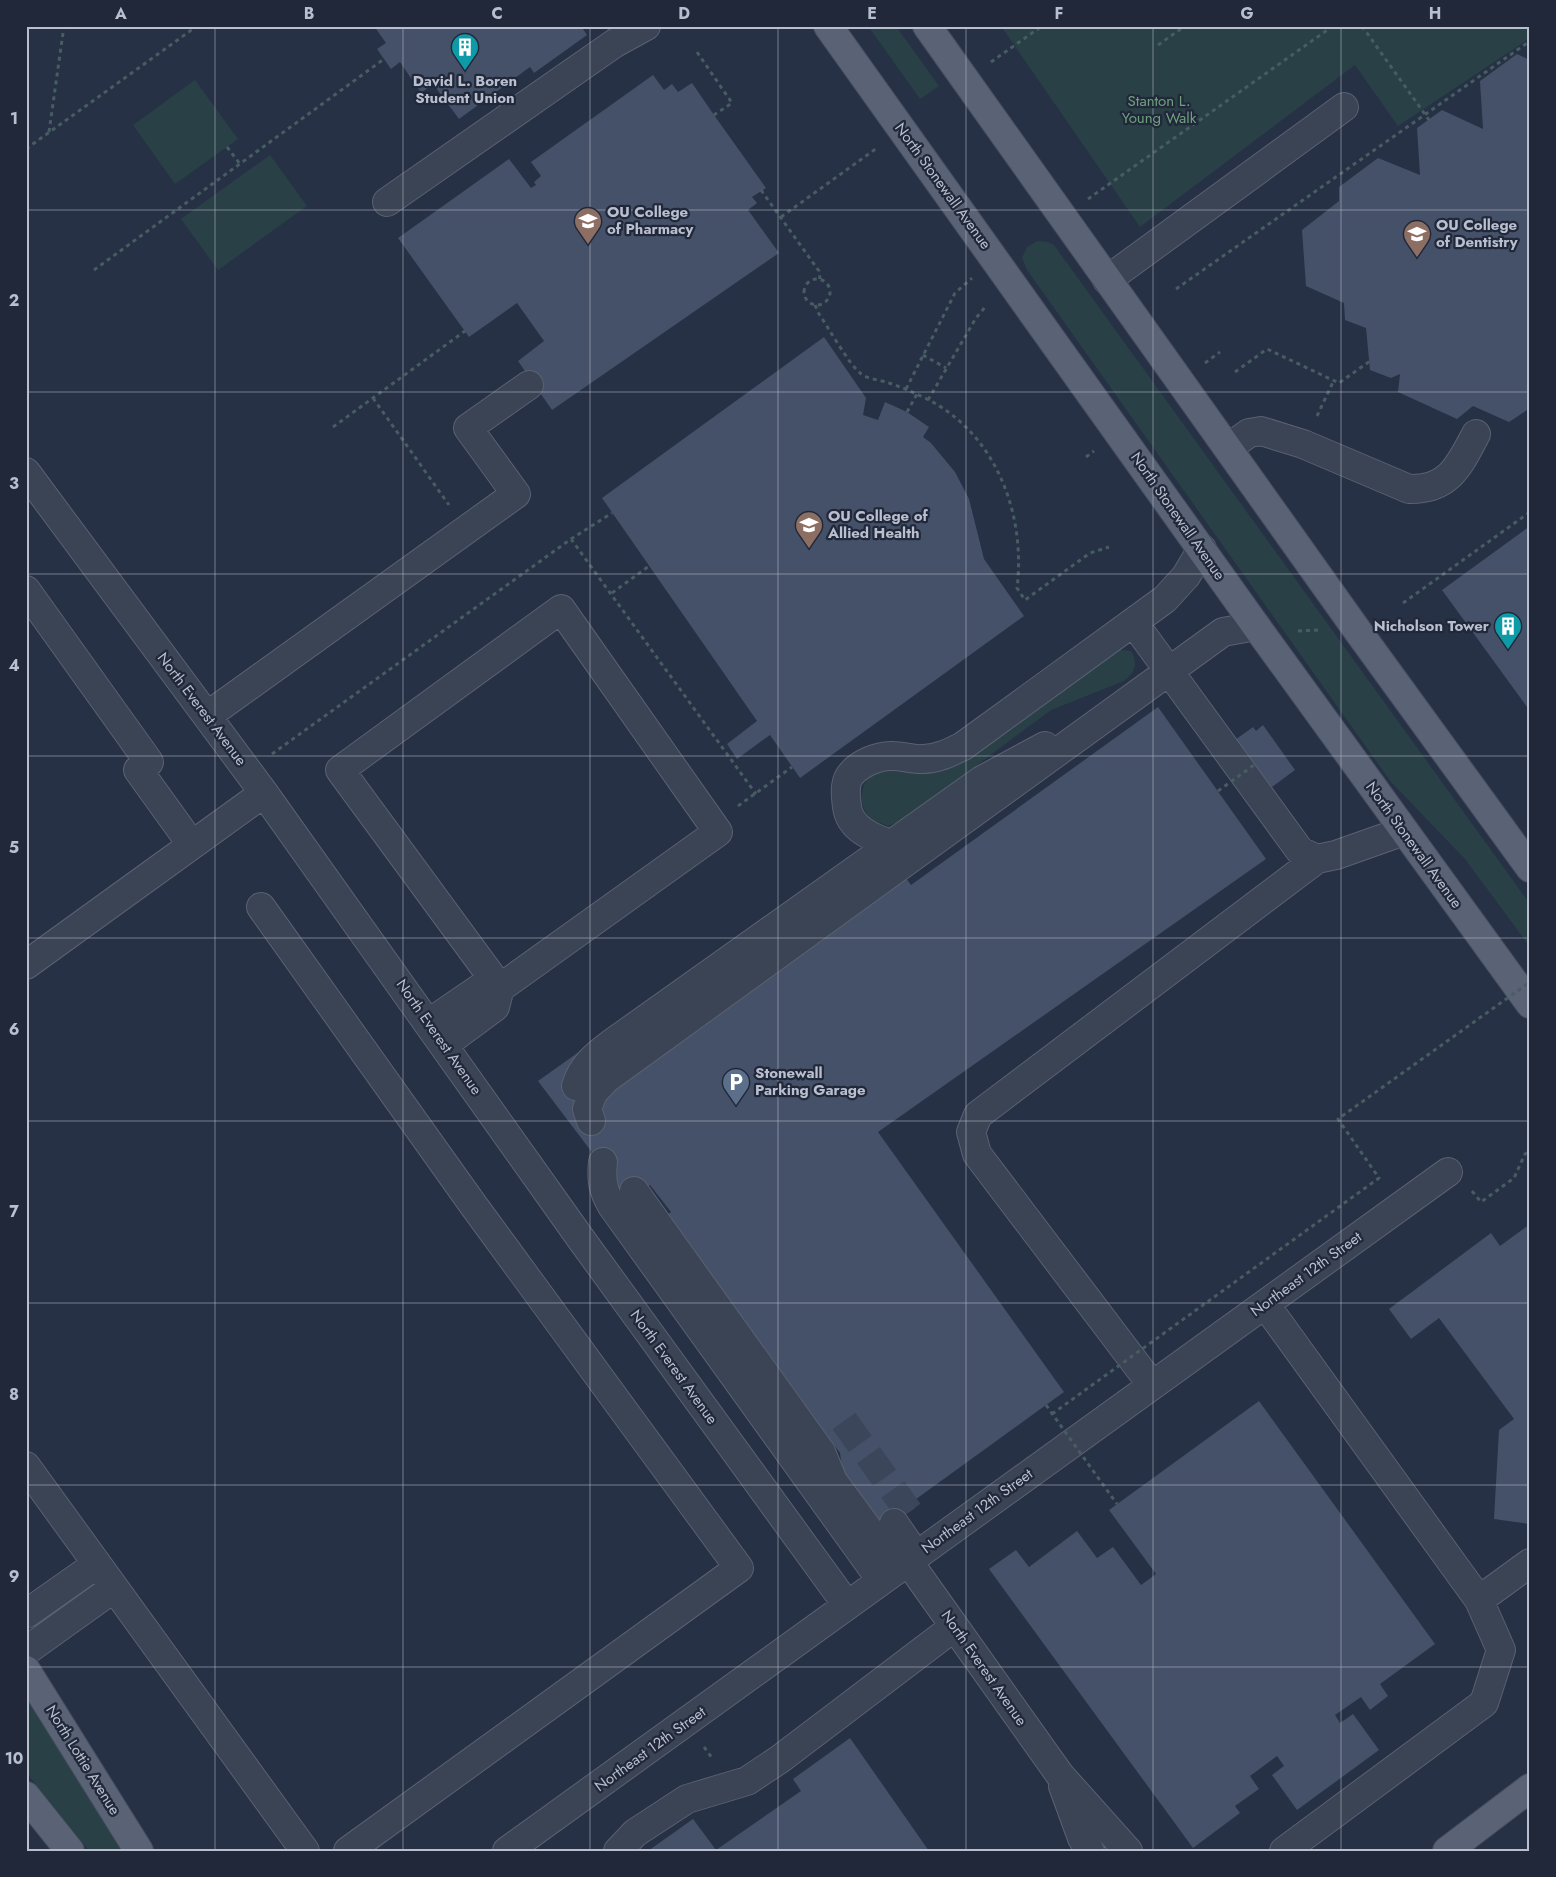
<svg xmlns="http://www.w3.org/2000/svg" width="1556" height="1877" font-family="Jost,sans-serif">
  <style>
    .green { fill: #294046 }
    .building { fill: #455168 }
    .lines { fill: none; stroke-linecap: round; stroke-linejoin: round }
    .minor-tunnel { stroke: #3c465a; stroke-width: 28; stroke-dasharray: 28 14; stroke-linecap: butt }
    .minor-casing { stroke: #5a6172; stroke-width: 30 }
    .major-casing { stroke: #454c5e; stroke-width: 30 }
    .path { stroke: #475d62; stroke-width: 3; stroke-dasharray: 4 4; stroke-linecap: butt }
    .minor { stroke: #3b4455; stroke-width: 28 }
    .major { stroke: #596375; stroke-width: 28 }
    .path-bridge { stroke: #475d62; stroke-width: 3; stroke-dasharray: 4 4; stroke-linecap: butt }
    .grid { fill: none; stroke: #b9bfce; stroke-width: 1; stroke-opacity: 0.55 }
    .labels { text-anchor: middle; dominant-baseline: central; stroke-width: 4.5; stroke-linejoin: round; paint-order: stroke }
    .poi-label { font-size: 15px; font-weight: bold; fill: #b9bfce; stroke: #20283a; text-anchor: start }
    .park-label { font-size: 15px; fill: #6fa07e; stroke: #20283a }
    .street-label { font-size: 15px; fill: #b9bfce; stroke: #20283a }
    .neatline { fill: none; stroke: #b9bfce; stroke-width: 2 }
    .grid-label { font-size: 16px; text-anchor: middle; font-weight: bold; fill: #b9bfce }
  </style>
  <rect width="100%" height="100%" fill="#263145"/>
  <path class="green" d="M868,26h28l43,60 -19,13z
    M1001,26h529v12l-132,88 -43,-61 -215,162z
    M195,80l43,59 -63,45 -42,-59z
    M270,155l37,51 -89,64 -37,-51z
    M1037,241l11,1 6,3 476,659v43l-65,-88 -74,-77 -364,-512 -5,-12 5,-11z
    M1114,649l17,2c7,13 5,20 -7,30l-73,29 -149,111 -14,5 -18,-7c-3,-5 -8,-12 -8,-18 -2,-16 9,-36 28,-34 21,4 17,9 41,3z
    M26,1687l101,164h-38l-63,-79z"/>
  <path class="building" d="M374,26h207l6,9 -53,38 -4,-6 -71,52 -26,-35 -12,9 -21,-31 -9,7 -14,-20 9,-6z
    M1517,54l13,6v348l-21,14 -36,-16 -16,13 -59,-27 2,-18 -9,4 -21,-8 -4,-42 -21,-8 -1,-17 -38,-17 -4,-56 37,-29v-14l39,-29 42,17 -3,-47 25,-18 41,19 -3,-48z
    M653,75l11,15 8,-6 6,8 14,-9 22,32 52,73 -14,9 5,6 -9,7 31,43 -227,157 -34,-49 26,-20 -27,-38 -48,34 -71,-99 111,-79 22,29 5,-3 -2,-3 7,-6 -10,-14z
    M824,337l42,61 -3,17 15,5 7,-18 22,10 22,15 -6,10 8,6 24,29 14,27 15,60 40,57 -224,162 -30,-43 -33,24 -10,-15 30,-23 -155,-223z
    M1530,526v185l-88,-121z
    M1158,707l108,152 -388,273 186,260 -152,110 3,6 -33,23 -38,-49 -4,-29 -17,-23 -4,2 -152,-217 4,-3 -21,-27 -22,15 -90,-119 302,-215 51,-8 20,27z
    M1263,725l32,45 -23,17 -37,-47 18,-13 3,4z
    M1530,1224v300l-36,-5 5,-89 15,-11 -75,-101 -28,21 -22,-30 102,-76 9,13z
    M1259,1401l176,243 -55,40 8,12 -18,14 -9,-13 -26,18 5,8 13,-9 26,36 -82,60 -25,-35 12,-9 -7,-10 -27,20 9,13 -24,17 5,7 -47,35 -204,-279 27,-19 13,17 48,-36 20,27 16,-11 28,38 15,-11 -47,-64z
    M850,1738l79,113h-281l45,-32 23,31 85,-59 -8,-12z"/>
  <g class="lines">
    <path class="minor-tunnel" d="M844,1421l65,91"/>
    <g class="minor-casing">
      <path id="minor" d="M387,202l228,-159 31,-17
        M1107,280l237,-173
        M1228,448l21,-15 12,-2 42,13 106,45c40,1 50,-23 67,-55
        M26,472l238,321 317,446 266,366
        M26,590l123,172 -11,8 54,75
        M1134,623l166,228 17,8 19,-4 68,-24
        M207,716l309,-222 -48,-66 61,-43
        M891,844c-18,-6 -41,-15 -44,-37 -1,-9 -3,-22 2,-30 8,-13 30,-22 44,-21 10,0 20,4 30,3 15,0 28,-7 40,-13l202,-147 21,-23 16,-27
        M261,907l213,299 265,362 -391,283
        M26,965l238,-172
        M429,1023l51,-35h20l218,-156 -157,-223 -221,161 160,218
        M445,1044l50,-37 5,-19
        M576,1086c6,-20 20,-31 36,-43l370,-263 63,-34
        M591,1121l-4,-12 6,-16 13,-14 617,-447 33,-6
        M603,1162c-2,18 0,29 9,44l269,374
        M634,1191l187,261 12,29 64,87
        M1265,1304l214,296 51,-37
        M1152,1385l-175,-231 -6,-22 7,-17 339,-256
        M26,1466l279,385
        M894,1523l22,32
        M908,1561l152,214 68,76
        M26,1614l71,-50
        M26,1651l88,-63
        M1063,1786l19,52 8,13
        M507,1851l941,-679
        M618,1851l17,-18 52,-34 60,-18 33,-22 174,-132
        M1284,1851l200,-148 17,-53 -22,-50"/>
    </g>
    <g class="major-casing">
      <path id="major" d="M828,26l428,600 274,378
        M927,26l430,604 173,238
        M26,1670l113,181
        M26,1796l44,55
        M1447,1851l83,-63"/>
    </g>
    <path class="path" d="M1362,26l67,94
      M1158,45l27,-19
      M697,52l35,51 -18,12
      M991,62l51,-36
      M49,132l15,-106
      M227,147l13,17
      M26,149l171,-123
      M761,190l58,81 1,8
      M1088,199l245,-173
      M781,217l96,-69
      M94,270l290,-211
      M804 292a13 13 0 1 1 26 0a13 13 0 1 1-26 0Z
      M1176,289l354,-248
      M815,305l4,9c9,13 30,50 41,59 6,6 21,7 29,10 13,4 25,10 38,16 69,35 99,115 90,189l8,12 65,-47 19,-6
      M923,355l23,13
      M1205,363l15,-11
      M1235,372l32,-23 72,34 31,-22
      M906,389l49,-96 17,-15
      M373,398l76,107
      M928,400l48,-82 10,-12
      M907,412l10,-18
      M1317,416l17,-36
      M333,427l132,-96
      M1086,457l8,-6
      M571,539l185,255
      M612,593l37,-27
      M1403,603l127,-91
      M1298,631l21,-1
      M272,754l299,-215 41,-26
      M738,806l54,-39
      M1472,1191l9,11 33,-24 11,-24 5,-3
      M704,1747l8,11"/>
    <use href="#minor" class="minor"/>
    <use href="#major" class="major"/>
    <path class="path-bridge" d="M1218,791l36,-26
      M1046,1405l71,99
      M1052,1414l327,-236 -41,-59 192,-137"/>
  </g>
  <path class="grid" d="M215,26v1825M403,26v1825M590,26v1825M778,26v1825M966,26v1825M1153,26v1825M1341,26v1825M26,210h1504M26,392h1504M26,574h1504M26,756h1504M26,938h1504M26,1121h1504M26,1303h1504M26,1485h1504M26,1667h1504"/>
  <defs>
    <g id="building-pin" transform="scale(1.4375)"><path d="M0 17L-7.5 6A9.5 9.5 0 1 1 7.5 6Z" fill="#0f9aa8" stroke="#20283a"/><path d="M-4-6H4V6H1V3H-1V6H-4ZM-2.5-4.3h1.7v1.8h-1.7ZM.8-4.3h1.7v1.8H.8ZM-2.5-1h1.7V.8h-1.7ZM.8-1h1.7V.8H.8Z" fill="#fff"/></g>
    <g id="university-pin" transform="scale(1.4375)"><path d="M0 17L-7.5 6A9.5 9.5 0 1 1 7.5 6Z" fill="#8d6e63" stroke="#20283a"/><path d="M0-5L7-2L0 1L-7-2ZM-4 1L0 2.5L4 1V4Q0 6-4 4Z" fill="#fff"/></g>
    <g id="parking-pin" transform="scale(1.4375)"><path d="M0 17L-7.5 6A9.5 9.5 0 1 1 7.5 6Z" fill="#5c6f8a" stroke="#20283a"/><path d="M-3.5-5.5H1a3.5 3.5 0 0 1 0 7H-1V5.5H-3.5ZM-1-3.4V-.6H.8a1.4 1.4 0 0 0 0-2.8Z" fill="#fff"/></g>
  </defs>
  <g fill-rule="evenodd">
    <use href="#building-pin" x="465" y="47"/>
    <use href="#university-pin" x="588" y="221"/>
    <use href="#university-pin" x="1417" y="234"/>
    <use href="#university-pin" x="809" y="525"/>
    <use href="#building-pin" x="1508" y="626"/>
    <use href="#parking-pin" x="736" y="1082"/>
  </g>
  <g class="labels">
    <g class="poi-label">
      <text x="465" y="81" text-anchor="middle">David L. Boren<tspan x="465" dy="17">Student Union</tspan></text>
      <text x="607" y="212">OU College<tspan x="607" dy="17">of Pharmacy</tspan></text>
      <text x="1436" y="225">OU College<tspan x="1436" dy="17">of Dentistry</tspan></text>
      <text x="828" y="516">OU College of<tspan x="828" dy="17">Allied Health</tspan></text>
      <text x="1489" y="626" text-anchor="end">Nicholson Tower</text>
      <text x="755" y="1073">Stonewall<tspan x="755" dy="17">Parking Garage</tspan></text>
    </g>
    <g class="park-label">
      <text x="1159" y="101">Stanton L.<tspan x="1159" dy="17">Young Walk</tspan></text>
    </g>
    <g class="street-label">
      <text transform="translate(943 186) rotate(54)">North Stonewall Avenue</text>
      <text transform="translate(1178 516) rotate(55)">North Stonewall Avenue</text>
      <text transform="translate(202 709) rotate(53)">North Everest Avenue</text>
      <text transform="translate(1414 845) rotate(54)">North Stonewall Avenue</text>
      <text transform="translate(439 1037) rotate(55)">North Everest Avenue</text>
      <text transform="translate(1306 1274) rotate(-36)">Northeast 12th Street</text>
      <text transform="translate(674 1367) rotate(54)">North Everest Avenue</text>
      <text transform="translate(977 1511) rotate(-36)">Northeast 12th Street</text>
      <text transform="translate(984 1668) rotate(55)">North Everest Avenue</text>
      <text transform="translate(650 1749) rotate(-36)">Northeast 12th Street</text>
      <text transform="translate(83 1760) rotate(58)">North Lottie Avenue</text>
    </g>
  </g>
  <rect width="1556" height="1877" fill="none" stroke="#20283a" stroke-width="55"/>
  <rect x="28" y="28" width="1500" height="1822" class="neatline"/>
  <g class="grid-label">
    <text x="121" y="19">A</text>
    <text x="309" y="19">B</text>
    <text x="497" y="19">C</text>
    <text x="684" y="19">D</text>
    <text x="872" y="19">E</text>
    <text x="1059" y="19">F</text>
    <text x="1247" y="19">G</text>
    <text x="1435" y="19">H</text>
    <text x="14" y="124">1</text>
    <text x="14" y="306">2</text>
    <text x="14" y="489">3</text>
    <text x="14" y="671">4</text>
    <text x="14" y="853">5</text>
    <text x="14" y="1035">6</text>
    <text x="14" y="1217">7</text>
    <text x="14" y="1400">8</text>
    <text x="14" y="1582">9</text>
    <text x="14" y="1764">10</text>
  </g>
</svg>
